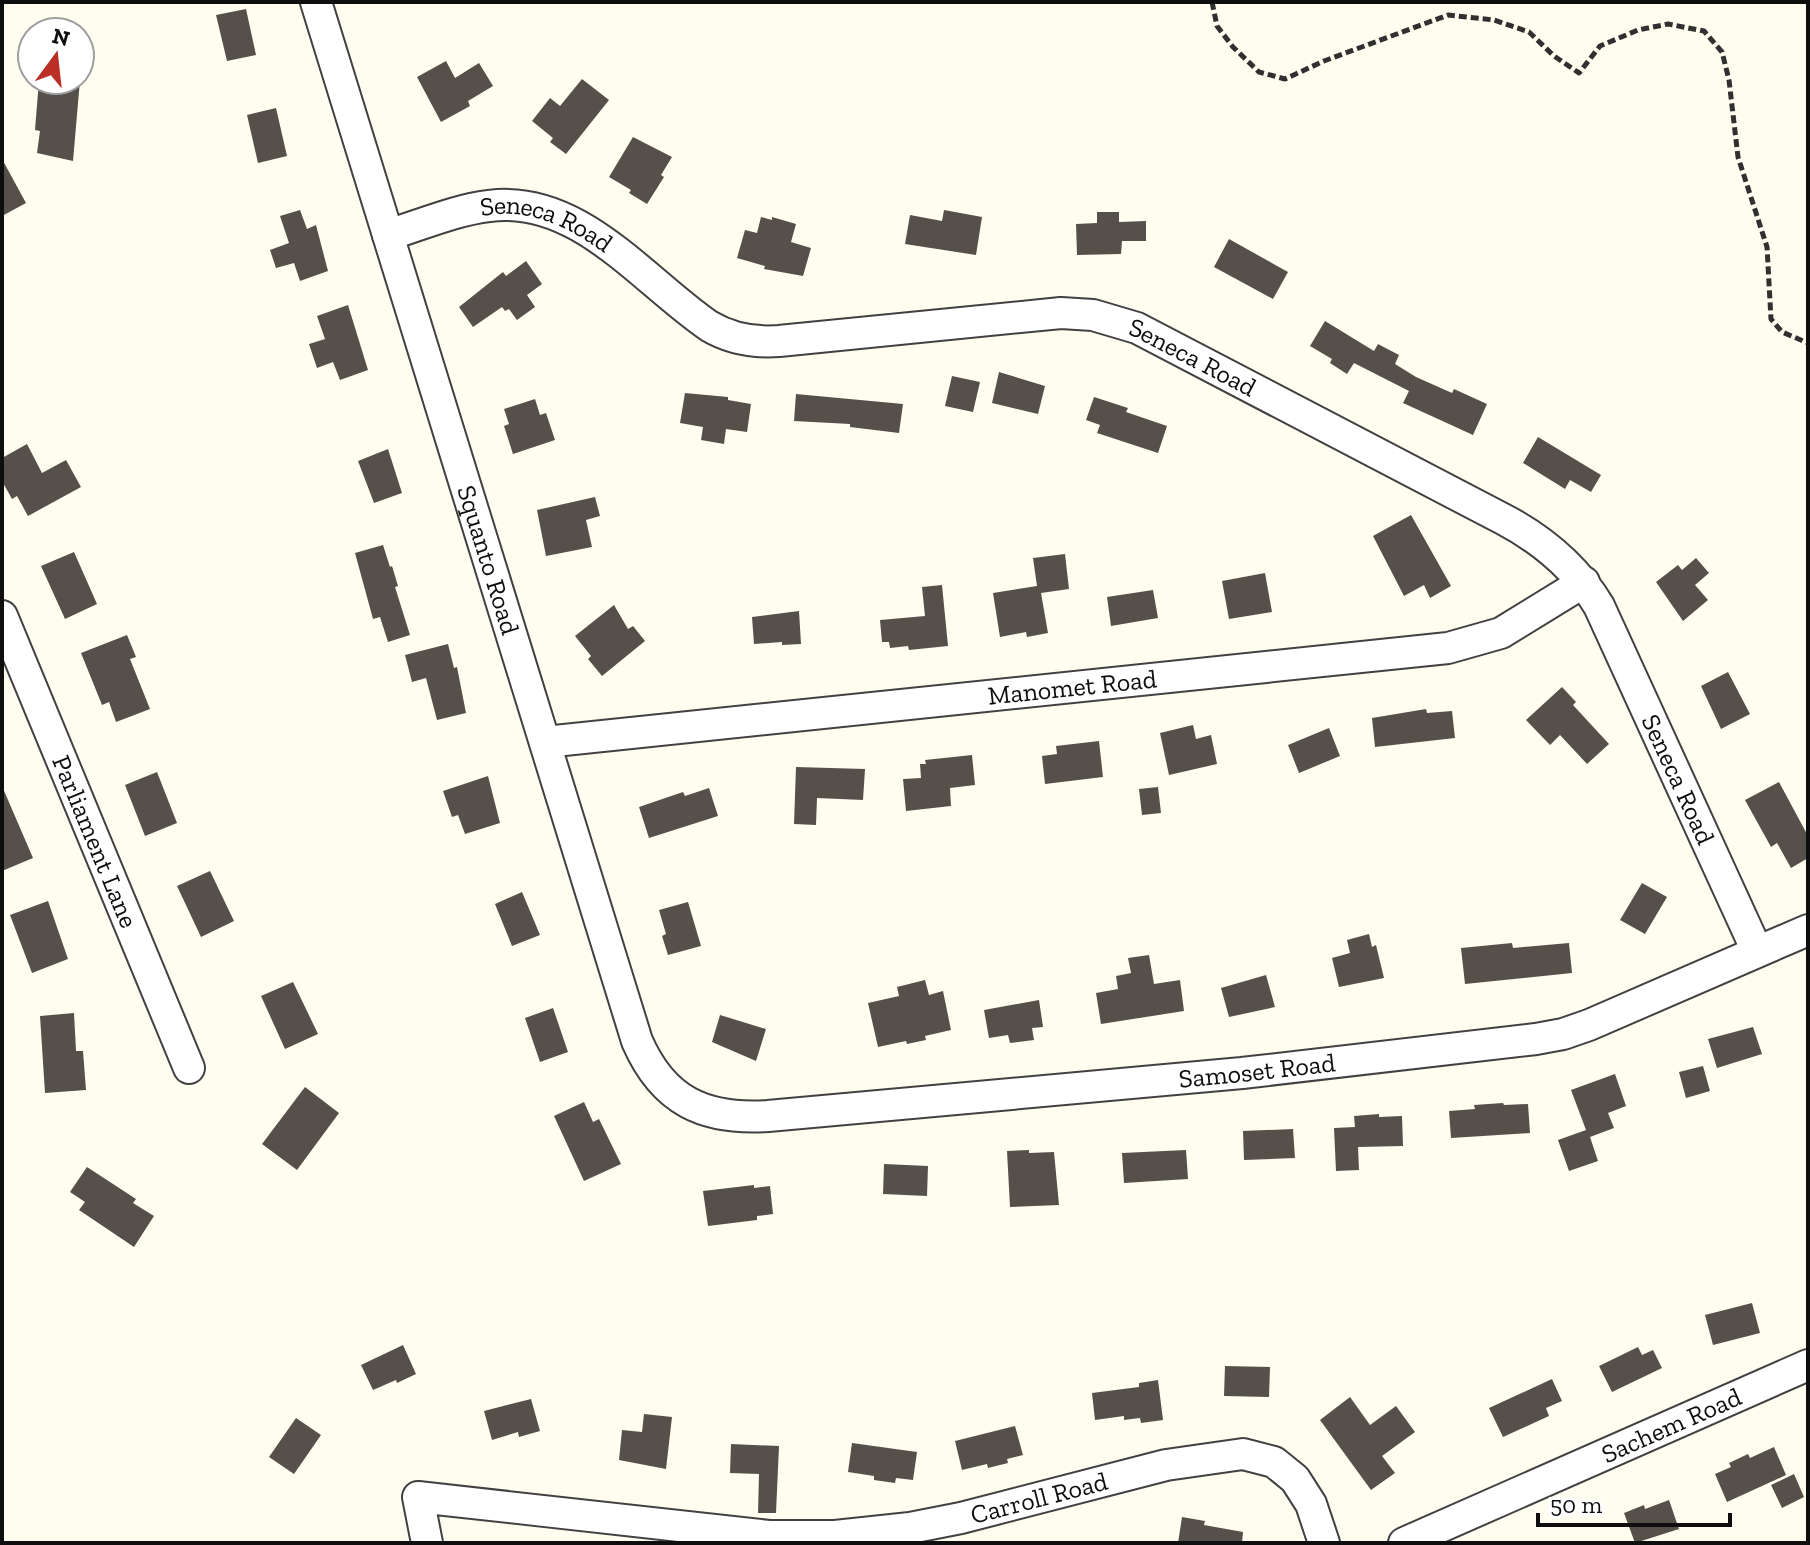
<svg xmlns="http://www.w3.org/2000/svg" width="1810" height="1545" font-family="'Zilla Slab',serif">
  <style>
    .building { fill: #56504a }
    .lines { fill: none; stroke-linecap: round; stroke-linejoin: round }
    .minor-casing { stroke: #414141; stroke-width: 34 }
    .path { stroke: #303030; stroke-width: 5; stroke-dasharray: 8 4; stroke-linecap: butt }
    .minor { stroke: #fff; stroke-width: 30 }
    .labels { text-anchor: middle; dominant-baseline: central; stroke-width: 8; stroke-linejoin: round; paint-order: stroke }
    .street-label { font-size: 26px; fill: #0e0e0e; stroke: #fff }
  </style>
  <rect width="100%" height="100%" fill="#fffdef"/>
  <path class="building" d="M246,9l10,46 -29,6 -11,-46z
    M446,61l9,17 24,-15 14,23 -25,15 2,5 -29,16 -24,-45z
    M582,79l27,21 -43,54 -16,-12 3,-4 -21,-17 18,-23 10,8z
    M39,80h41l-7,81 -36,-8 3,-22 -5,-1z
    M276,108l11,48 -29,7 -11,-48z
    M633,137l39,20 -11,18 3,2 -17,27 -18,-11 2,-3 -22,-13z
    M2,159l24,44 -24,13z
    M300,210l7,19 9,-4 12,46 -28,10 -6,-18 -18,5 -6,-18 19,-7 -9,-27z
    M944,210l38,7 -6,38 -71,-11 5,-29 32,6z
    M1097,212h22v10l27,-1v20h-24l-1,13 -44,1 -1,-31 21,-1z
    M761,217l11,3v-3l24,7 -5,18 20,6 -8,28 -39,-7 1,-3 -28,-8 8,-28 12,3z
    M1229,239l59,33 -15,27 -59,-32z
    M526,261l16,23 -15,11 8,12 -18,13 -8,-11 -4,2 -3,-4 -29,20 -14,-20 44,-35 3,4z
    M348,305l20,65 -28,10 -7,-18 -16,6 -8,-24 16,-5 -8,-23z
    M1325,321l49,30 4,-7 21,11 -4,9 21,13 36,16 2,-4 33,15 -14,31 -70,-32 6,-12 -55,-28 -7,11 -17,-11 2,-4 -22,-13z
    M999,372l46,14 -7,28 -46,-11z
    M952,376l28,6 -7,30 -28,-6z
    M685,393l43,4v3l23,4 -4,28 -21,-3 -2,15 -23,-4 2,-13 -23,-4z
    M796,394l107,10 -4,29 -49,-6v-3l-56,-3z
    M1094,397l34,11 -2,4 41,14 -9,27 -61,-20 3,-8 -14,-5z
    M535,399l5,16 6,-2 9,27 -42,14 -9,-28 5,-2 -5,-15z
    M1538,437l63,38 -10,17 -21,-12 -5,9 -42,-26z
    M27,444l15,29 24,-13 15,27 -53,29 -11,-20 -5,3 -10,-18v-23z
    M388,449l14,44 -28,10 -16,-42z
    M595,497l5,19 -14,4 6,27 -46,9 -9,-46z
    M1411,515l40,71 -21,12 -6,-13 -20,11 -31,-60z
    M383,545l7,22 2,-1 6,20 -3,1 15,48 -22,7 -8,-25 -7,2 -18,-66z
    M74,552l23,52 -32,15 -24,-53z
    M1065,554l4,35 -28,4 7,40 -21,4 -1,-5 -26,5 -7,-44 44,-7 -4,-28z
    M1696,558l13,15 -14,12 13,15 -25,21 -27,-39 22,-17 4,5z
    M1265,573l7,39 -43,7 -7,-38z
    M942,585l6,61 -39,4 -1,-4 -18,2 -1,-6h-7l-2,-22 45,-4 -3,-29z
    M1153,590l5,28 -47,8 -4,-29z
    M614,605l14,24 5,-3 12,15 -43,35 -14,-17 3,-3 -16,-20z
    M799,611l2,33 -19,1v-3l-28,2 -2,-27z
    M127,635l9,22 -6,2 20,50 -34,13 -7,-20 -7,3 -21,-52z
    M448,644l6,24 3,-1 9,46 -29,7 -11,-42 -14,4 -7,-27z
    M1728,672l22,42 -29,15 -20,-43z
    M1562,687l14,15 -3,3 36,39 -22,20 -27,-29 -10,10 -24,-25z
    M1426,709l1,4 25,-2 3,27 -80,9 -3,-29z
    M1193,725l3,14 15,-4 6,29 -48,11 -9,-42z
    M1329,728l11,28 -41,17 -11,-28z
    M1099,741l4,36 -58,7 -3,-28 15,-2 -1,-8z
    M972,755l3,30 -25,3 1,18 -45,5 -3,-32 18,-1 -1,-14h6l-1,-4z
    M796,767l69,2 -2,31 -46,-2 -1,27 -22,-1z
    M157,772l20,51 -32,13 -20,-51z
    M488,776l12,47 -35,11 -7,-19 -6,2 -9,-26z
    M1779,782l29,54v22l-17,10 -14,-25 -6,4 -26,-47z
    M2,786l31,72 -31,13z
    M1158,787l3,26 -19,2 -3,-26z
    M709,788l9,28 -69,22 -10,-31 44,-15 2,4z
    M210,871l24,50 -33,16 -24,-51z
    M1642,883l25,14 -22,37 -25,-14z
    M522,892l18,43 -28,11 -17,-42z
    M48,901l20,58 -36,14 -22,-58z
    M688,902l13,44 -33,9 -6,-19 4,-2 -7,-24z
    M1369,934l3,13 4,-2 8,33 -45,9 -7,-29 18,-5 -3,-13z
    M1512,943l1,5 56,-5 3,30 -107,11 -4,-36z
    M1149,955l5,29 26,-4 4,31 -83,13 -5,-31 22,-4 -2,-13 15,-3 -3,-15z
    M1266,975l9,32 -46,10 -8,-29z
    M925,980l4,15 14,-4 8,39 -26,6 1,4 -19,4 -1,-3 -28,6 -10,-44 31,-7 -2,-9z
    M293,982l25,52 -33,15 -24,-53z
    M1039,1000l4,27 -11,1 2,12 -24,3 -2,-8 -19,3 -5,-28z
    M553,1008l15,44 -28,10 -15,-44z
    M74,1013l2,38h7l3,39 -41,3 -5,-77z
    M720,1015l46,14 -10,32 -44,-19z
    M1753,1027l9,27 -45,14 -9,-29z
    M1703,1066l7,25 -24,7 -7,-26z
    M1615,1074l11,32 -18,7 6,15 -24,9 8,24 -29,10 -11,-31 28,-10 -15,-40z
    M305,1087l34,26 -42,57 -35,-26z
    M584,1102l9,20 6,-3 22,45 -37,17 -30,-65z
    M1503,1103l1,2 24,-1 2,29 -79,5 -2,-27 26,-2 -1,-4z
    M1379,1114v3l23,-1 1,30 -45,1 1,23 -23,1 -2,-43 21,-1 -1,-11z
    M1293,1129l2,29 -51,2 -1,-29z
    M1029,1150v3l25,-1 5,53 -49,2 -3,-56z
    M1186,1150l2,29 -64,4 -2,-30z
    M884,1164l44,2 -1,30 -44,-2z
    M87,1167l49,32 -3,4 21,13 -20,31 -55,-37 6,-8 -15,-10z
    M754,1185v3l16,-2 3,28 -16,2v4l-49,6 -5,-35z
    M1752,1303l8,30 -47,12 -8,-30z
    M403,1345l13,29 -19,9 -1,-3 -23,10 -12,-25z
    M1638,1347l4,8 11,-5 9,18 -50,24 -13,-26z
    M1225,1366l45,1 -1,30 -45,-1z
    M1552,1379l10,22 -16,7 3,8 -46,21 -14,-29z
    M1158,1380l5,40 -22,3 -1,-5 -16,2v-4l-29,4 -3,-27 47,-6v-4z
    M1350,1397l20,28 26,-19 19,26 -33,24 13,17 -24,17 -51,-70z
    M531,1399l9,32 -21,6 -1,-5 -26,8 -8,-29z
    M644,1414l28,3 -6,52 -47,-9 3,-30 20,2z
    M296,1418l25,17 -27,39 -25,-17z
    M1015,1426l8,29 -16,4 1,4 -20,5 -1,-4 -25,6 -7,-29z
    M852,1443l65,9 -4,28 -17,-2 -1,5 -21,-3v-4l-26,-4z
    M731,1444l48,2 -3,67h-18l1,-39 -29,-1z
    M1774,1447l12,28 -59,27 -12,-28 16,-7 -2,-4 19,-9 2,4z
    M1794,1474l10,23 -22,11 -11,-23z
    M1669,1500l10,29 -44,14 -11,-30 20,-8 1,4z
    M1182,1517l23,4 -1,4 39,7 -1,11h-64z"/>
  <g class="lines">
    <g class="minor-casing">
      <g id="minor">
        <path id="s1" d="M316,2l321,1039c26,60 67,79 131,75l474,-43 294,-34 27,-5 26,-9 219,-95"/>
        <path id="s2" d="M388,235c33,-10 67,-25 101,-29 89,-12 153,74 220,120 22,13 44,17 70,15l282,-28 32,2 44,13 366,191c40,21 73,49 96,87l158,345"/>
        <path id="s3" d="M2,616l187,452"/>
        <path id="s4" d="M545,742l903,-94 53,-15 83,-51"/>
        <path id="s5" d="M427,1543l-9,-46 351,39h66l75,-8 51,-10 205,-53 77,-11 31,8 21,17 16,25 13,39"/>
        <path id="s6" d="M1404,1543l404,-178"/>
      </g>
    </g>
    <path class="path" d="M1212,2l5,24 16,21 26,25 26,7 39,-18 124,-46 46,5 35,12 25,24 25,17 21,-27 38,-16 30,-6 36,7 18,21 7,28 9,77 29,90 4,72 11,13 26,11"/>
    <use href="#minor" class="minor"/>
  </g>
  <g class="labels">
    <g class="street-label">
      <text stroke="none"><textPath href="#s2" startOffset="166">Seneca Road</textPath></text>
      <text stroke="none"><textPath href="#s2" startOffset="860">Seneca Road</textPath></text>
      <text stroke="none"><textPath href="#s1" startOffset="584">Squanto Road</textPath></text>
      <text stroke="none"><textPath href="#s4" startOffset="530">Manomet Road</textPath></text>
      <text stroke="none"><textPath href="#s2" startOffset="1532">Seneca Road</textPath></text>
      <text stroke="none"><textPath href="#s3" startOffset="244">Parliament Lane</textPath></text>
      <text stroke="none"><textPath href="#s1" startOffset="1742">Samoset Road</textPath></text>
      <text stroke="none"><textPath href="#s6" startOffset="292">Sachem Road</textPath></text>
      <text stroke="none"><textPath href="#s5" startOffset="674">Carroll Road</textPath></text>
    </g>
  </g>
  <rect width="1810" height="1545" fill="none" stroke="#0e0e0e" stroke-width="8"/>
  <g transform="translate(56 56) rotate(15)"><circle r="38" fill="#ffffff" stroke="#9f9f9f" stroke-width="2"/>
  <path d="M0-6L14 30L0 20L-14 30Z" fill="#bc2f27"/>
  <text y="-12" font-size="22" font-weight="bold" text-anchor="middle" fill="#0e0e0e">N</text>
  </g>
  <path d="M1538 1513v12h192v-12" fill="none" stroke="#0e0e0e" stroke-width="4"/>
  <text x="1550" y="1513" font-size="24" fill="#0e0e0e" stroke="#ffffff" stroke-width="6" paint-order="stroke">50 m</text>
</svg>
